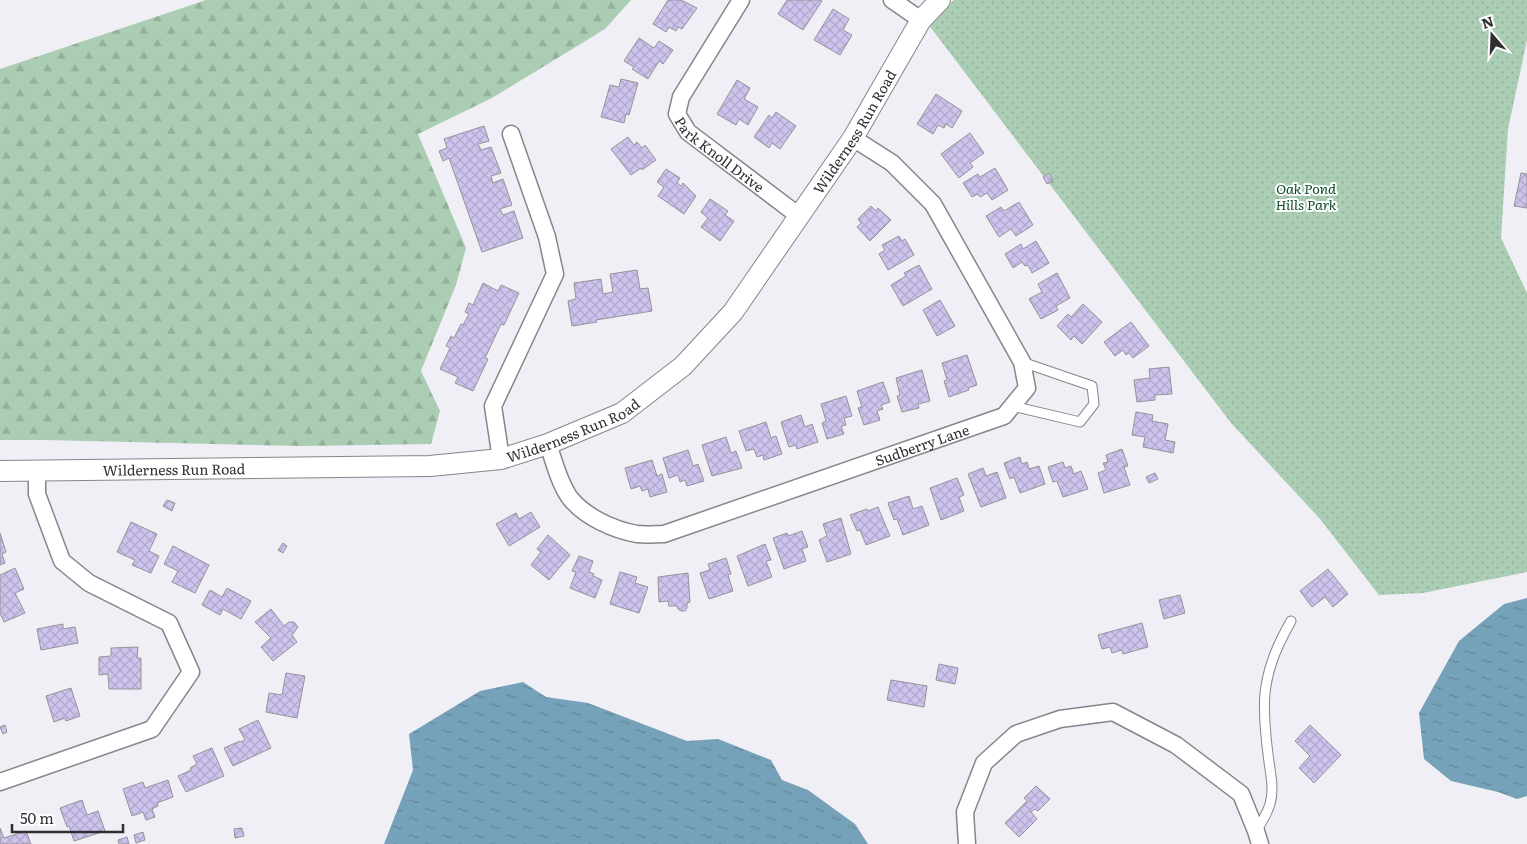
<svg xmlns="http://www.w3.org/2000/svg" width="1527" height="844" font-family="Literata,serif">
  <style>
    .forest { fill: url(#forest-firs) }
    .park { fill: url(#park-dots) }
    .water { fill: url(#water-ripples) }
    .building { fill: url(#building-cross-hatch); stroke: #949399 }
    .lines { fill: none; stroke-linecap: round; stroke-linejoin: round }
    .service-casing { stroke: #86858b; stroke-width: 11 }
    .minor-casing { stroke: #86858b; stroke-width: 19 }
    .tertiary-casing { stroke: #86858b; stroke-width: 22 }
    .service { stroke: #fff; stroke-width: 9 }
    .minor { stroke: #fff; stroke-width: 16 }
    .tertiary { stroke: #fff; stroke-width: 20 }
    .labels { text-anchor: middle; dominant-baseline: central; stroke-width: 4; stroke-linejoin: round; paint-order: stroke }
    .street-label { font-size: 14px; fill: #2f2e31; stroke: #fefdff }
    .park-label { font-size: 14px; font-style: italic; fill: #0a4c28; stroke: #fefdff }
  </style>
  <defs>
    <pattern id="forest-firs" width="22" height="20" patternUnits="userSpaceOnUse" patternTransform="scale(1.25)"><rect width="22" height="20" fill="#aacdb4"/><path d="M5 1l3.5 6h-7zM16 11l3.5 6h-7z" fill="#93b09b"/></pattern>
    <pattern id="park-dots" width="8" height="8" patternUnits="userSpaceOnUse" patternTransform="scale(1.25)"><rect width="8" height="8" fill="#aacdb4"/><path d="M2 2h.1M6 6h.1" fill="none" stroke="#93b09b" stroke-width="1.8" stroke-linecap="round"/></pattern>
    <pattern id="water-ripples" width="26" height="14" patternUnits="userSpaceOnUse" patternTransform="scale(1.25)"><rect width="26" height="14" fill="#76a2b9"/><path d="M2 4q2-2 4 0t4 0M15 11q2-2 4 0t4 0" fill="none" stroke="#618497"/></pattern>
    <pattern id="building-cross-hatch" width="8" height="8" patternUnits="userSpaceOnUse" patternTransform="scale(1.25)"><rect width="8" height="8" fill="#cec3ed"/><path d="M0 0l8 8M0 8l8-8" fill="none" stroke="#b1a8cc"/></pattern>
  </defs>
  <rect width="100%" height="100%" fill="#f1eff6"/>
  <path class="forest" d="M206,0h425l-26,29 -113,69 -74,36 48,114 -10,37 -35,86 19,40 -9,33 -129,2 -258,-6h-44v-371z"/>
  <path class="park" d="M954,0h573v40l-19,89 -7,109 26,55v279l-104,21 -44,2 -59,-76 -89,-96 -303,-399z"/>
  <path class="water" d="M1527,598v198l-10,3 -19,-7 -47,-11 -27,-22 -5,-46 40,-72 45,-37z
    M523,682l23,15 42,6 99,38 31,-2 53,21 11,20 26,10 47,34 13,20h-484l29,-74 -4,-36 71,-43z"/>
  <path class="building" d="M668,0h13l16,8 -15,21 -4,-2 -2,4 -7,-4 -3,5 -13,-8z
    M787,0h33l2,1 -19,29 -25,-16z
    M833,9l16,10 -6,11 9,5 -12,20 -26,-15z
    M639,38l15,10 5,-7 14,9 -10,14 -4,-3 -11,18 -16,-10 2,-2 -10,-6z
    M621,79l17,4 -9,32 -3,-1 -2,9 -23,-6 9,-32 9,2z
    M737,80l13,8 -6,11 14,8 -10,18 -9,-6 -3,6 -19,-11z
    M936,94l26,17 -10,17 -6,-4 -2,4 -6,-3 -5,9 -16,-10z
    M776,112l20,14 -16,23 -8,-6 -3,5 -15,-11 15,-22 3,3z
    M484,126l5,15 -11,3 3,6 10,-3 10,26 -10,3 2,7 10,-4 9,26 -12,4 3,6 11,-4 9,27 -41,14 -33,-94 -6,3 -4,-10 8,-3 -3,-9z
    M970,133l14,20 -14,10 3,4 -14,11 -18,-24z
    M628,137l6,8 3,-3 5,6 3,-3 11,15 -14,10 -1,-2 -10,7 -20,-26z
    M995,168l13,22 -16,10 -5,-7 -7,4 -2,-3 -6,3 -9,-14 15,-9 2,3z
    M666,169l14,9 -3,5 4,3 2,-3 13,13 -12,18 -26,-18 6,-9 -7,-5z
    M1049,173l4,8 -6,3 -4,-7z
    M1521,173l6,1v34l-13,-2z
    M710,199l18,12 -3,4 9,6 -14,20 -19,-14 7,-9 -7,-6z
    M1019,202l14,23 -17,11 -5,-7 -12,8 -13,-21 15,-9 3,4z
    M871,206l5,5 2,-3 13,12 -21,21 -13,-14 4,-4 -3,-4z
    M899,236l3,5 3,-2 9,16 -26,15 -9,-16 6,-4 -3,-5z
    M1036,241l13,22 -17,10 -4,-8 -3,1 -3,-4 -9,6 -8,-14 16,-10 2,5z
    M919,265l13,24 -29,17 -12,-21 15,-9 -2,-3z
    M637,270l3,19 8,-1 4,23 -56,9 1,2 -25,4 -4,-25 8,-2 -2,-16 27,-4 2,15 10,-2 -3,-18z
    M1057,273l13,25 -14,8 2,4 -17,9 -12,-20 13,-7 -4,-8z
    M483,283l15,8 3,-6 18,8 -15,32 -3,-1 -16,34 3,1 -15,32 -18,-8 3,-6 -18,-8 10,-21 -4,-2 5,-10 3,2 7,-14 2,1 6,-11 -4,-2 4,-9 4,2z
    M940,300l15,26 -18,10 -14,-26z
    M1083,304l19,18 -20,22 -8,-8 -3,4 -14,-14 11,-12 3,3z
    M1131,322l18,24 -16,12 -4,-5 -3,2 -3,-5 -8,6 -11,-14z
    M967,355l10,30 -9,3 1,2 -20,7 -5,-16 3,-1 -5,-17z
    M1169,367l3,27 -17,1v5l-18,2 -3,-22 16,-2 -1,-9z
    M922,370l8,31 -12,3 1,4 -17,4 -5,-16 3,-1 -4,-17z
    M883,382l7,20 -9,3 2,4 -6,2 3,9 -16,5 -6,-17 4,-1 -5,-16z
    M846,396l6,20 -8,2 2,7 -5,1 3,8 -17,5 -5,-16 4,-2 -5,-17z
    M1136,412l17,3 -1,6 16,3 -3,16 10,2 -2,11 -30,-6 2,-10 -13,-2z
    M801,415l4,12 7,-3 6,18 -21,7 -1,-4 -7,2 -8,-25z
    M766,422l5,16 5,-2 6,18 -18,6 -1,-5 -6,2 -3,-8 -8,2 -7,-20z
    M726,437l5,16 5,-2 6,17 -30,8 -10,-31z
    M1122,449l6,17 -4,1 6,18 -26,8 -6,-20 8,-3 -3,-7 5,-1 -2,-7z
    M688,450l5,16 5,-2 6,17 -17,5 -2,-6 -5,2 -2,-7 -9,3 -6,-20z
    M1020,457l2,7 5,-2 2,7 10,-3 6,18 -25,9 -6,-16 -4,2 -6,-16z
    M652,460l5,16 5,-2 5,18 -17,5 -2,-8 -6,2 -2,-5 -9,3 -6,-21z
    M1063,462l2,6 6,-2 3,8 7,-3 7,18 -25,8 -6,-16 -4,1 -5,-15z
    M983,468l3,8 11,-4 9,26 -25,9 -13,-33z
    M1155,473l3,6 -9,4 -3,-6z
    M957,478l7,17 -5,2 5,14 -23,9 -11,-32z
    M909,496l4,13 9,-3 7,19 -26,10 -6,-16 -3,1 -6,-17z
    M167,500l8,3 -3,8 -9,-5z
    M878,507l12,29 -24,9 -6,-15 -3,1 -7,-16 17,-6 1,2z
    M531,512l9,15 -31,19 -13,-22 20,-11 3,6z
    M841,518l10,36 -24,8 -8,-22 8,-4 -4,-12z
    M131,522l26,12 -8,17 10,5 -8,17 -19,-8 3,-5 -18,-8z
    M802,531l6,16 -6,2 4,12 -22,8 -11,-31 14,-5 1,3z
    M0,533l6,19 -4,2 3,9 -5,2z
    M548,535l22,20 -21,25 -18,-15 10,-13 -4,-3z
    M283,543l4,3 -4,7 -5,-3z
    M765,544l6,16 -5,1 6,16 -24,9 -11,-30z
    M173,546l36,19 -14,28 -23,-11 6,-11 -14,-7z
    M579,556l14,5 -4,11 5,2 -1,2 9,4 -7,18 -25,-10 6,-16 -4,-1z
    M726,558l5,16 -3,1 5,16 -24,8 -9,-26 10,-3 -2,-6z
    M15,568l9,21 -9,4 10,20 -21,9 -4,-9v-38z
    M1328,569l20,25 -15,13 -8,-10 -13,10 -12,-16z
    M620,572l17,5 -2,6 13,4 -9,26 -29,-9z
    M688,573l2,29 -3,1v5l-2,3h-4l-3,-2 -1,-3h-8l-1,-5 -9,1 -1,-25z
    M227,588l24,13 -10,18 -18,-10 -3,6 -18,-10 8,-15 12,7z
    M1180,595l5,18 -21,6 -5,-19z
    M271,609l13,17 5,-4h5l4,5 -6,8 5,7 -24,19 -12,-14 10,-9 -16,-16z
    M1142,623l6,24 -25,7 -1,-4 -10,3 -2,-6 -8,2 -4,-14z
    M63,624v5l12,-2 3,16 -37,7 -4,-21z
    M138,647l-1,11h4v31h-32l-1,-15 -9,1v-18l12,-1v-8z
    M939,664l19,4 -3,16 -19,-4z
    M286,673l19,3 -8,42 -31,-6 3,-19 13,2z
    M891,680l36,6 -3,21 -37,-7z
    M71,688l9,28 -14,5 -1,-3 -11,4 -8,-26z
    M258,720l13,28 -38,18 -9,-18 16,-7 1,1 4,-2 -6,-11z
    M5,725l2,7 -4,2 -3,-7z
    M1310,725l31,30 -27,28 -15,-15 11,-12 -15,-15z
    M212,748l12,28 -38,16 -8,-16 13,-6 -1,-2 7,-4 -4,-8z
    M168,780l5,17 -16,6 1,3 -6,3 3,8 -9,3 -3,-8 -11,4 -9,-27 20,-7 2,6z
    M1036,786l14,13 -12,12 -3,-2 -4,3 6,7 -18,18 -14,-14 22,-22 -3,-3z
    M82,800l5,15 11,-4 7,20 -31,10 -5,-15 -2,1 -7,-19z
    M0,828l4,10 22,-7 5,13h-31z
    M242,828l2,8 -9,2 -1,-9z
    M143,832l2,8 -9,3 -2,-8z
    M127,837l2,7h-10l-1,-4z"/>
  <g class="lines">
    <g class="service-casing">
      <path id="service" d="M1012,406l68,16 14,-18 -2,-18 -70,-24
        M1256,831c6,-9 11,-17 14,-27 4,-14 1,-28 -1,-42 -3,-22 -6,-47 -4,-69 3,-27 13,-49 26,-72"/>
    </g>
    <g class="minor-casing">
      <g id="minor">
        <path id="s1" d="M741,0l-60,97 -4,17 11,18 111,84"/>
        <path d="M892,0l29,20"/>
        <path id="s2" d="M548,444c6,17 11,39 22,54 15,19 44,32 67,36 9,1 19,0 27,0l340,-118 23,-28 -5,-26 -89,-158 -41,-41 -39,-25"/>
        <path d="M501,459l-8,-53 62,-132 -8,-37 -36,-103"/>
        <path d="M0,782l152,-53 39,-57 -22,-49 -80,-40 -27,-22 -25,-67v-24"/>
        <path d="M967,844l-2,-32 19,-49 32,-29 44,-15 53,-7 63,33 65,49 15,37 4,13"/>
      </g>
    </g>
    <g class="tertiary-casing">
      <g id="tertiary">
        <path id="s3" d="M0,471l430,-5 71,-7 47,-15 74,-31 61,-47 50,-54 120,-174 68,-118 19,-20"/>
      </g>
    </g>
    <use href="#service" class="service"/>
    <use href="#minor" class="minor"/>
    <use href="#tertiary" class="tertiary"/>
  </g>
  <g class="labels">
    <g class="street-label">
      <text stroke="none"><textPath href="#s3" startOffset="999">Wilderness Run Road</textPath></text>
      <text stroke="none"><textPath href="#s1" startOffset="191">Park Knoll Drive</textPath></text>
      <text stroke="none"><textPath href="#s3" startOffset="579">Wilderness Run Road</textPath></text>
      <text stroke="none"><textPath href="#s2" startOffset="436">Sudberry Lane</textPath></text>
      <text stroke="none"><textPath href="#s3" startOffset="174">Wilderness Run Road</textPath></text>
    </g>
    <g class="park-label">
      <text x="1306" y="188">Oak Pond<tspan x="1306" dy="16">Hills Park</tspan></text>
    </g>
  </g>
  <g transform="translate(1492 35) rotate(341)" stroke="#fefdff" stroke-width="4" paint-order="stroke">
  <path d="M0-4L9 19L0 12L-9 19Z" fill="#2f2e31"/>
  <text y="-8" font-size="14" font-weight="bold" text-anchor="middle" fill="#2f2e31">N</text>
  </g>
  <path d="M12 824v8h111v-8" fill="none" stroke="#2f2e31" stroke-width="2.5"/>
  <text x="20" y="824" font-size="15" fill="#2f2e31" stroke="#fefdff" stroke-width="4" paint-order="stroke">50 m</text>
</svg>
